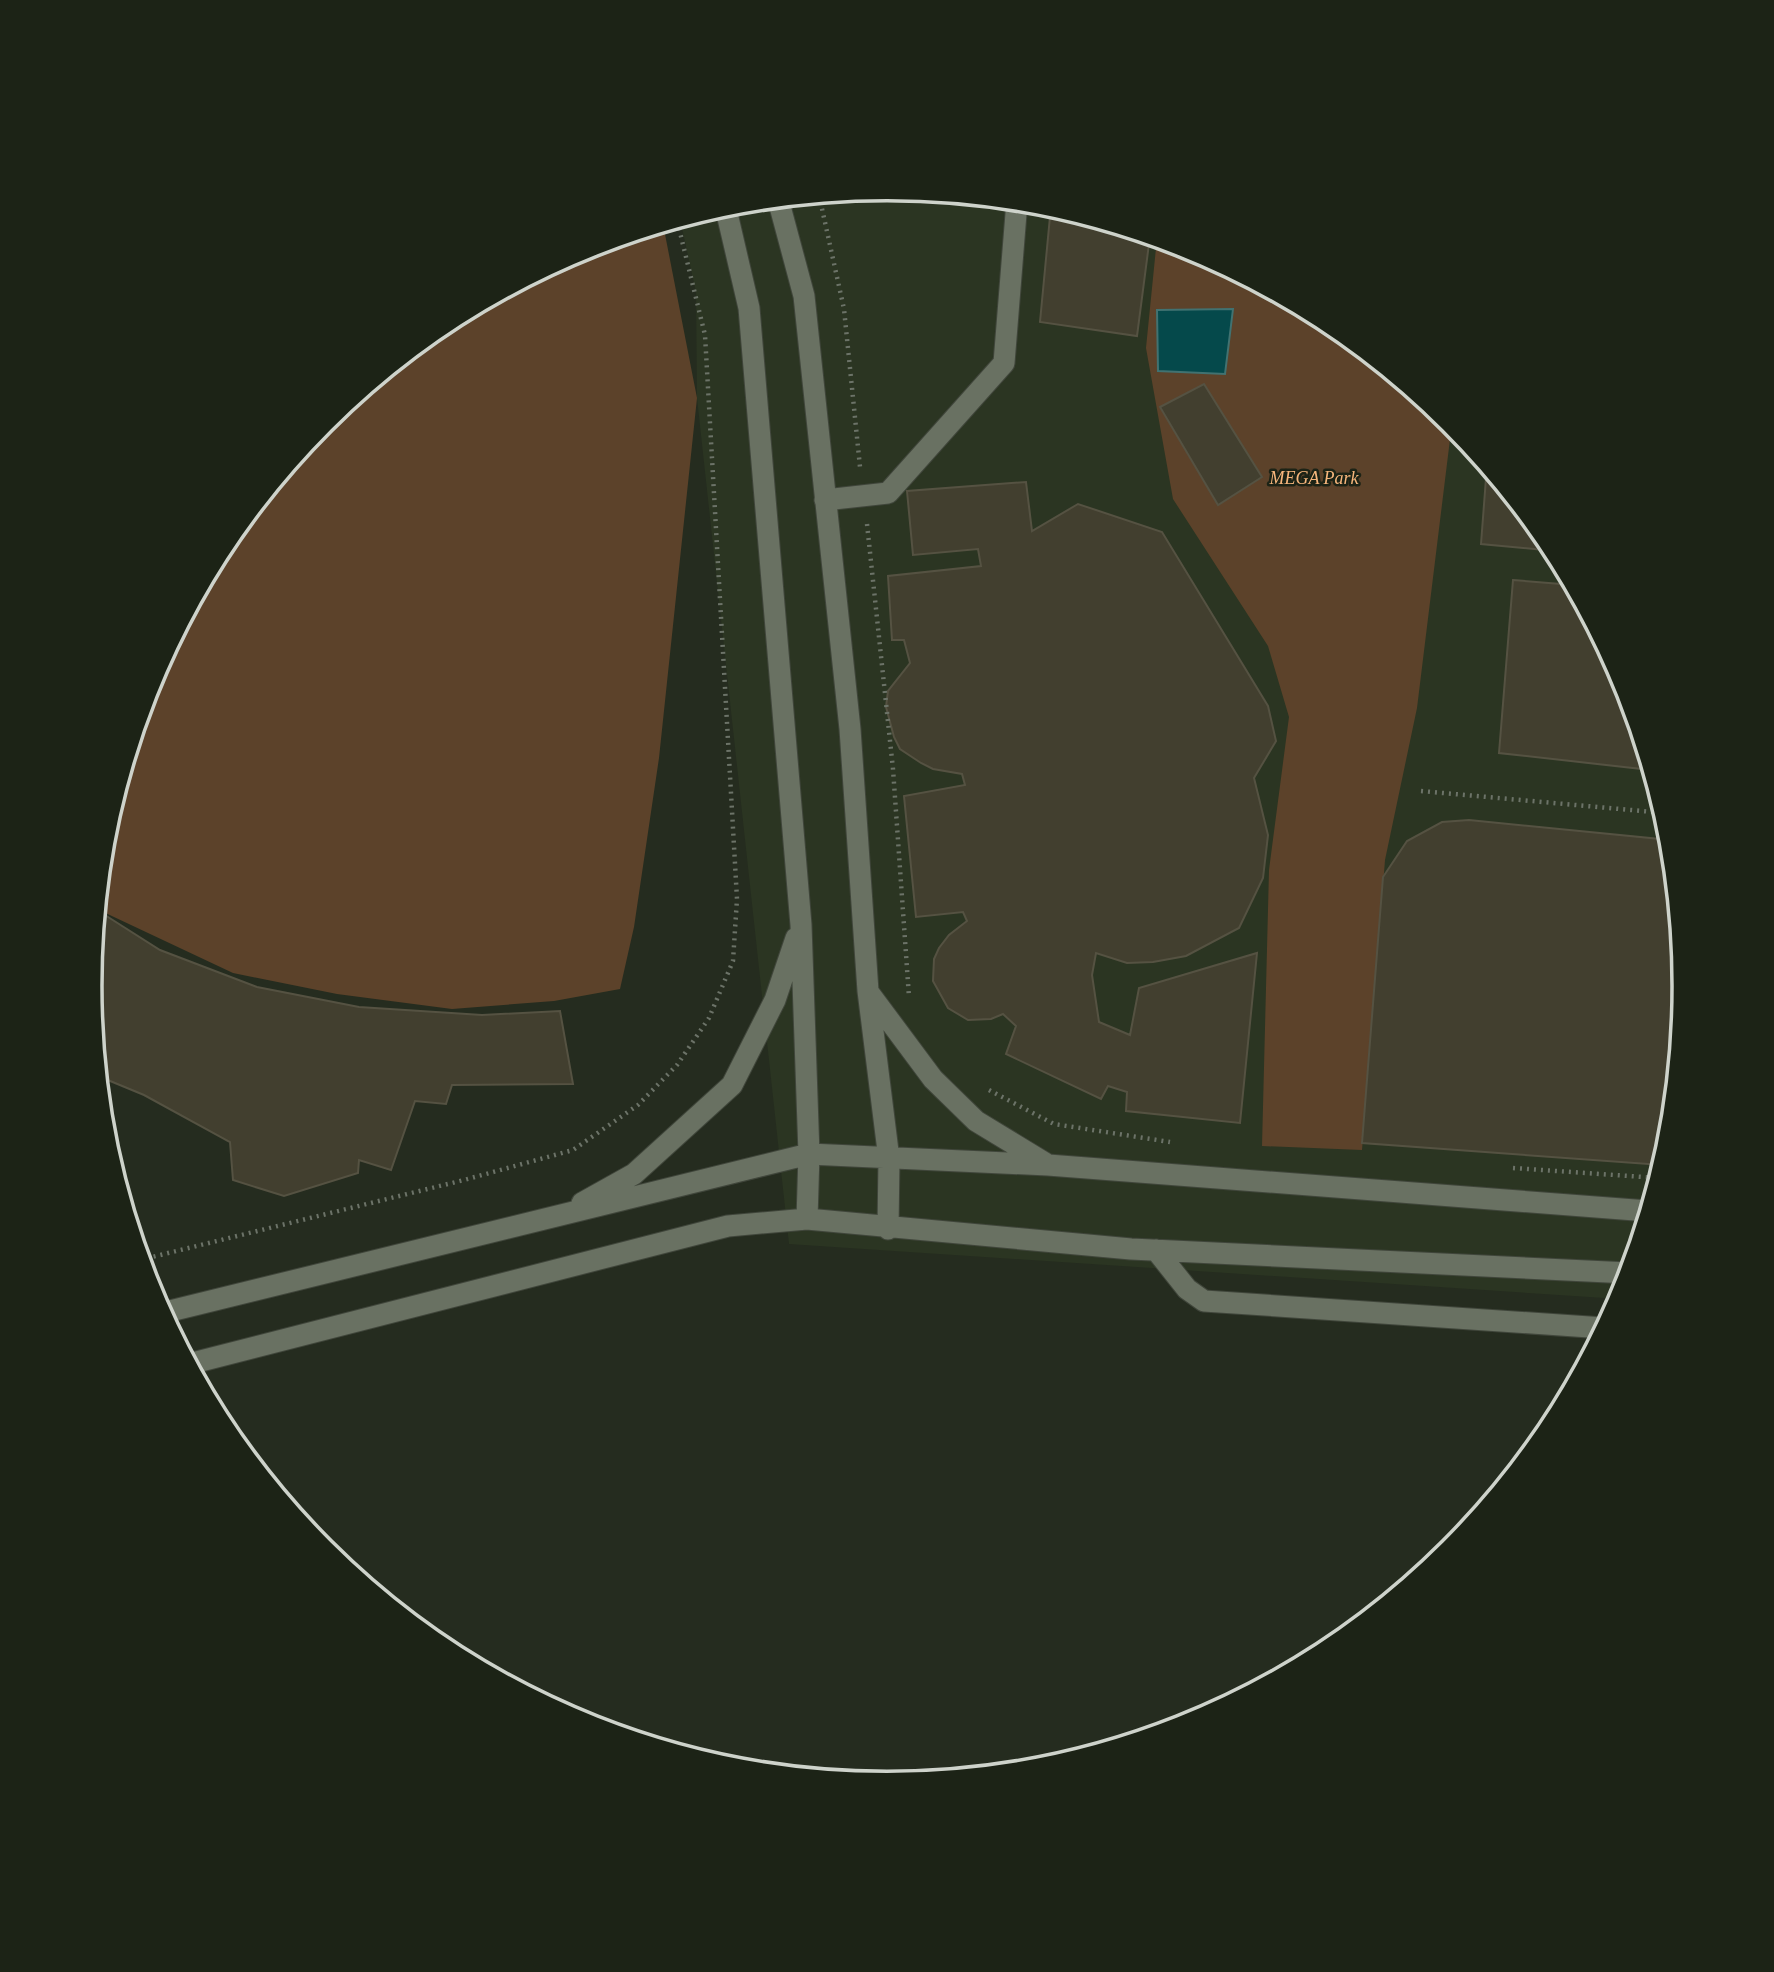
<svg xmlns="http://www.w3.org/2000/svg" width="1774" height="1972" font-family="'Times New Roman',serif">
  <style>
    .built { fill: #2b3522 }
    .green { fill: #5c422a }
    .water { fill: #05494b; stroke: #417271; stroke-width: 2 }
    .building { fill: #423f2f; stroke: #555242; stroke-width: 2 }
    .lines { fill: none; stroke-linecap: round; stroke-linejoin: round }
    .minor-casing { stroke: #40463b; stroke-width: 23 }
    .path { stroke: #6c7368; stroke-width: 4.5; stroke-dasharray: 2 5; stroke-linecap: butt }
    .minor { stroke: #697162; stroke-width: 21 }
    .labels { text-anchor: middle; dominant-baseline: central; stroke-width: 5; stroke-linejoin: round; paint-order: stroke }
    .park-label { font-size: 18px; font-style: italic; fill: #f7b67c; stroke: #1c2316 }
    .rim { fill: none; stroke: #ced3cb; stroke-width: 3.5 }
  </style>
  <rect width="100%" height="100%" fill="#252c1f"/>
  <path class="built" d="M887,188l156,16 150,45 138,74 120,99 100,121 73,138 45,150 16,155 -16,156 -49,157 -831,-55 -92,-846 -1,-106 -16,-73 52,-15z"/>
  <path class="green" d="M663,224l34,174 -38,360 -25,169 -14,62 -66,12 -102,8 -115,-15 -104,-21 -136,-64 8,-79 45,-150 74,-138 99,-120 121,-100 138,-73z
    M1157,238l36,11 138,74 121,100 -35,285 -32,152 -23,290 -100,-4 7,-276 20,-153 -21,-71 -95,-147 -27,-151z"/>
  <path class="water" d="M1233,309l-8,65 -67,-3 -1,-61z"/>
  <path class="building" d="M1051,206l99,30 -13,100 -97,-14z
    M1204,384l58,93 -44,28 -58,-98z
    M1487,465l64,78 4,8 -74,-7z
    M1026,482l6,49 46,-27 84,28 106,174 8,35 -22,37 14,57 -5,43 -24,50 -53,28 -33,6 -26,1 -31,-10 -4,22 7,47 31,13 9,-47 118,-35 -17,170 -114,-12 1,-19 -19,-6 -7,13 -95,-45 10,-28 -13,-12 -12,5 -23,1 -20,-12 -15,-27 1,-22 5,-11 10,-13 18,-14 -4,-9 -47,5 -12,-121 61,-11 -3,-11 -29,-5 -12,-6 -21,-14 -6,-12 -8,-30 2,-16 22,-28 -6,-23h-12l-4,-64 93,-10 -3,-17 -65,6 -6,-64z
    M1513,580l60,5 51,96 27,89 -152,-17z
    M1469,820l201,20 15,146 -16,156 -7,23 -300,-22 21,-266 24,-36 35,-19z
    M97,910l63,40 97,37 102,20 123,8 78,-4 13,73 -121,1 -6,19 -31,-3 -24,69 -32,-10 -1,13 -74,23 -51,-16 -3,-38 -86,-47 -46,-19 -9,-90z"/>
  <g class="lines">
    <g class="minor-casing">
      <path id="minor" d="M778,199l26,97 46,433 18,262 21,168 -1,70
        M725,205l24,103 52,617 8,229 -2,65
        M825,500l63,-7 116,-130 13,-162
        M869,993l64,86 43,42 69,42
        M582,1203l52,-29 98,-89 43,-85 21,-62
        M1156,1250l31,39 17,12 400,27
        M162,1313l647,-159 239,11 600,46
        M189,1364l539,-138 79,-7 324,30 498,24"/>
    </g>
    <path class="path" d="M819,195l25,114 16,158
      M867,524l26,245 16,228
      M1421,791l243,22
      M989,1090l65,34 116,18
      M1513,1168l145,10
      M140,1260l324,-80 109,-30 65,-45 39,-40 32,-47 24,-57 4,-62 -32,-564 -28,-115"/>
    <use href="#minor" class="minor"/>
  </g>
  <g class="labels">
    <g class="park-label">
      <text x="1314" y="478">MEGA Park</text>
    </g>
  </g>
  <path d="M0 0H1774V1972H0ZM102 986a785 785 0 1 1 1570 0a785 785 0 1 1-1570 0Z" fill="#1c2316" fill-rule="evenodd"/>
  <path class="rim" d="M102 986a785 785 0 1 1 1570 0a785 785 0 1 1-1570 0Z"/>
</svg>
